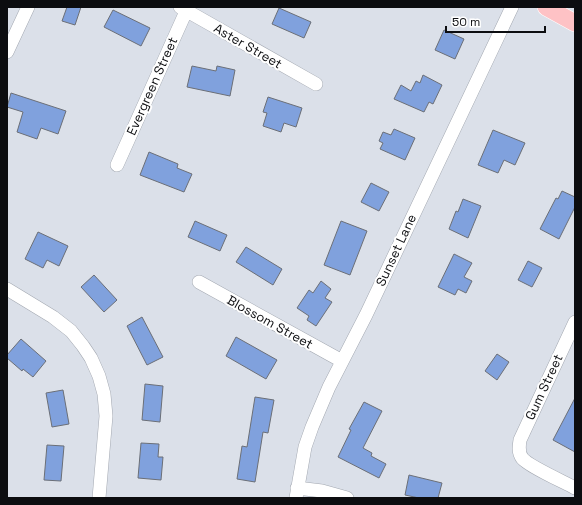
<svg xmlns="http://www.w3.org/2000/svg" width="582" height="505" font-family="'Space Grotesk',sans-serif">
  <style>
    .building { fill: #80a1dd; stroke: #6b6f77 }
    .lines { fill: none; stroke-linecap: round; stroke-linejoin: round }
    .minor-casing { stroke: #a3a8b1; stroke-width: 14 }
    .major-casing { stroke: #fff; stroke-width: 18 }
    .minor { stroke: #fff; stroke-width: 13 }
    .major { stroke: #fec2c5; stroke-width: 17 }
    .labels { text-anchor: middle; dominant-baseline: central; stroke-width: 4; stroke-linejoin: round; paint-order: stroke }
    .street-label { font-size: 13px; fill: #0c0d10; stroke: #fff }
  </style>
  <rect width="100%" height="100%" fill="#dbe0e9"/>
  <path class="building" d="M67,7h14l-6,18 -13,-4z
    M279,8l32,14 -7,16 -32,-14z
    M113,10l37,18 -9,18 -37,-19z
    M444,30l20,9 -9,20 -20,-9z
    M192,66l24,5 1,-5 18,4 -5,26 -43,-9z
    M423,75l19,10 -9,19 -4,-2 -5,10 -30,-13 7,-14 10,6 5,-10 4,2z
    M11,93l55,18 -8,23 -17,-6 -4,11 -20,-7 6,-20 -16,-5z
    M268,97l34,11 -6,19 -12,-4 -3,9 -18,-6 4,-13 -4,-1z
    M394,129l21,9 -10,22 -25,-11 3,-6 -4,-2 4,-9 8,3z
    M493,130l32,13 -10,22 -11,-5 -6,13 -20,-8z
    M149,152l29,12 -1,4 15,6 -8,18 -44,-17z
    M371,183l18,9 -10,19 -18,-9z
    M562,191l13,6v10l-16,32 -19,-10 16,-31 2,1z
    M463,199l18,7 -13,32 -19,-9 7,-18 2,1z
    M195,221l32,14 -7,16 -32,-14z
    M341,221l26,10 -17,44 -26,-10z
    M38,232l30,14 -9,20 -12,-6 -4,8 -18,-9z
    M246,247l36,22 -9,16 -37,-23z
    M454,254l18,9 -8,14 8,4 -6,12 -8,-4 -3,6 -17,-8z
    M528,261l14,7 -10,19 -14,-7z
    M94,275l23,25 -13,12 -23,-25z
    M321,281l10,8 -6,9 7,4 -16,24 -9,-6 2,-4 -12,-8 12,-18 4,3z
    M142,317l21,40 -16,8 -20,-39z
    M236,337l41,23 -11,19 -40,-23z
    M21,339l25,22 -13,16 -10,-8 -1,2 -15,-13v-3z
    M497,354l12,8 -12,18 -12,-9z
    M145,384l18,2 -3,36 -18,-2z
    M63,390l6,34 -17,3 -6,-34z
    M255,397l19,3 -6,33 -5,-1 -8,50 -18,-3 5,-33 5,1z
    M575,398v54l-22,-12z
    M364,402l18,9 -19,37 9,5 -1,3 15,8 -7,14 -41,-21 13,-27 -2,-1z
    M141,443l18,1 -1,13h5l-2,23 -23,-2z
    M47,445l17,1 -3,35 -17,-1z
    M409,475l33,8 -4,15h-19l-14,-3z"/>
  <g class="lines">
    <g class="minor-casing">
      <path id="minor" d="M180,7l136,77
        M7,52l21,-45
        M117,165l71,-158
        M199,282l143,79
        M7,289l46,28 18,14 12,15 8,12 8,18 5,18 2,22 -7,82
        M575,322l-55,118c-1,6 -2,12 2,18 6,8 42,24 53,30
        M297,488l25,3 25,7
        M296,498l9,-51 7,-20 17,-40 37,-72 146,-308"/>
    </g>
    <g class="major-casing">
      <path id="major" d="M546,7l29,16"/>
    </g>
    <use href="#minor" class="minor"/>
    <use href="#major" class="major"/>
  </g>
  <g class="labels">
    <g class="street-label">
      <text transform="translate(248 46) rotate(30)">Aster Street</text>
      <text transform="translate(152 86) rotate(-66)">Evergreen Street</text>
      <text transform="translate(396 250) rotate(-65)">Sunset Lane</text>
      <text transform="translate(270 322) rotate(29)">Blossom Street</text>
      <text transform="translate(544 387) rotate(-65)">Gum Street</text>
    </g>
  </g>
  <rect width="582" height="505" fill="none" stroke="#0c0d10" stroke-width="16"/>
  <path d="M446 26v6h99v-6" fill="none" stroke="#0c0d10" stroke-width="2"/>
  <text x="452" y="26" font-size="12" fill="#0c0d10" stroke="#ffffff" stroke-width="3" paint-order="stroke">50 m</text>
</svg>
